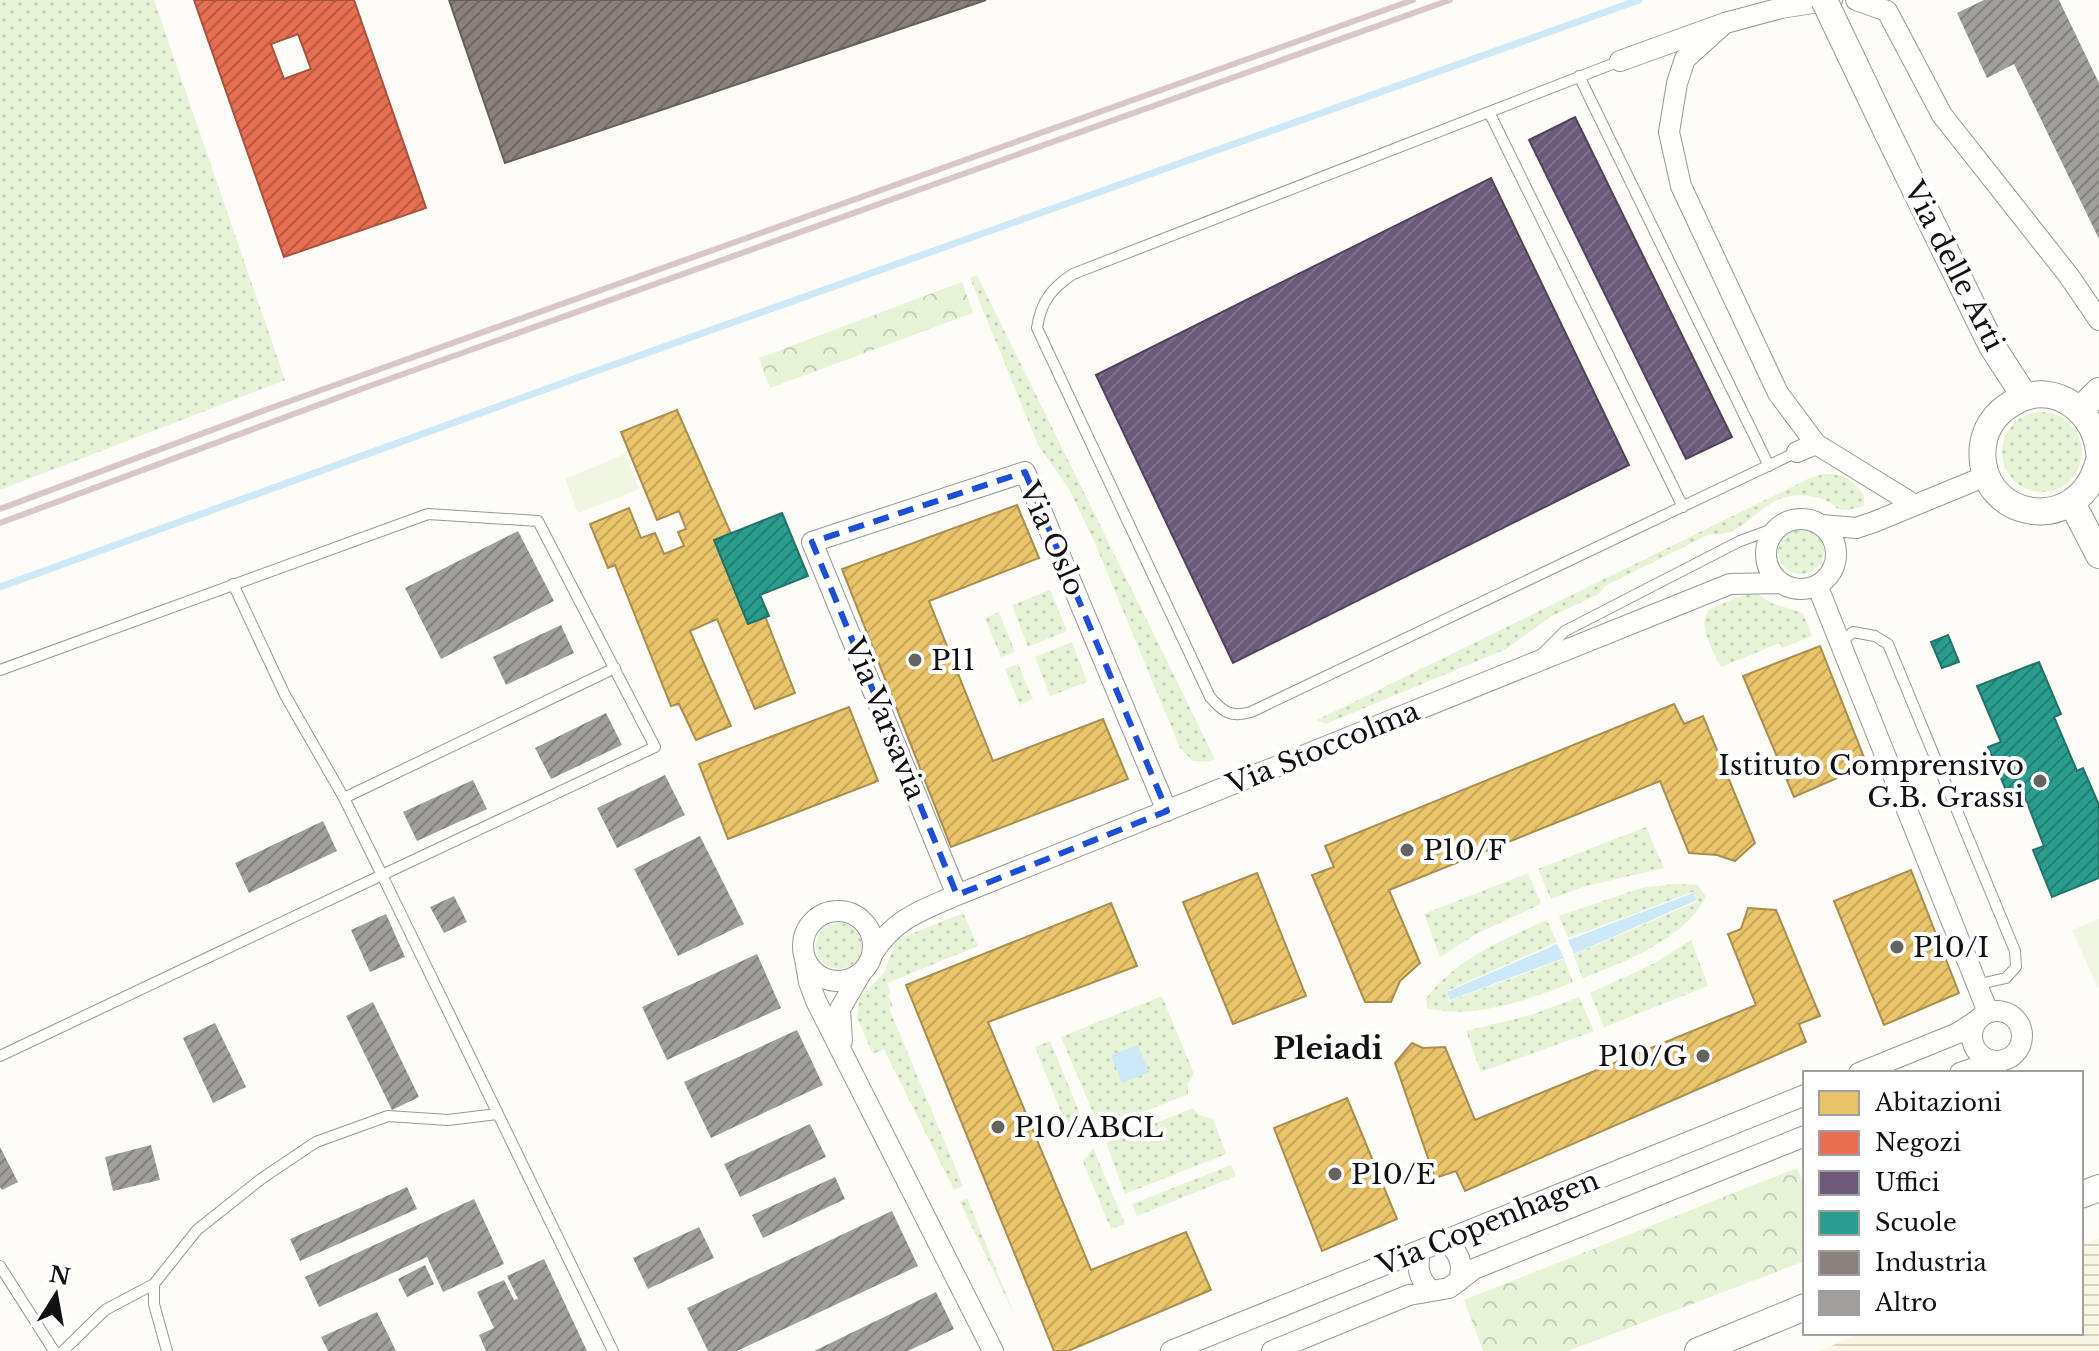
<svg xmlns="http://www.w3.org/2000/svg" width="2099" height="1351" font-family="'Libre Baskerville',serif">
  <style>
    .farmland { fill: url(#farmland-rules) }
    .grass { fill: url(#grass-dots) }
    .park { fill: url(#park-crowns) }
    .pitch { fill: #f0f6e1 }
    .water { fill: #cde8f7 }
    .homes { fill: url(#homes-hatch); stroke: #a88e4f; stroke-width: 2 }
    .shops { fill: url(#shops-hatch); stroke: #a7533e; stroke-width: 2; fill-rule: evenodd }
    .offices { fill: url(#offices-hatch); stroke: #51435a; stroke-width: 2 }
    .schools { fill: url(#schools-hatch); stroke: #227369; stroke-width: 2 }
    .industry { fill: url(#industry-hatch); stroke: #665f5c; stroke-width: 2 }
    .lines { fill: none; stroke-linecap: round; stroke-linejoin: round }
    .stream { stroke: #cde8f7; stroke-width: 7 }
    .building { fill: url(#building-hatch) }
    .service-casing { stroke: #979795; stroke-width: 12 }
    .minor-casing { stroke: #979795; stroke-width: 22 }
    .tertiary-casing { stroke: #979795; stroke-width: 28 }
    .service { stroke: #fffffe; stroke-width: 10 }
    .minor { stroke: #fffffe; stroke-width: 20 }
    .tertiary { stroke: #fffffe; stroke-width: 26 }
    .rail { stroke: #d9c6c7; stroke-width: 6 }
    .tertiary-bridge-casing { stroke: #979795; stroke-width: 28; stroke-linecap: butt }
    .tertiary-bridge { stroke: #fffffe; stroke-width: 26 }
    .marked { fill: none; stroke: #1d4ed8; stroke-width: 6; stroke-dasharray: 16 10; stroke-linejoin: round }
    .poi-dot { fill: #646362; stroke: #fff; stroke-width: 3 }
    .labels { text-anchor: middle; dominant-baseline: central; stroke-width: 8; stroke-linejoin: round; paint-order: stroke }
    .street-label { font-size: 28px; fill: #111; stroke: #fff }
    .poi-label { font-size: 28px; fill: #111; stroke: #fff; text-anchor: start }
    .neighbourhood-label { font-size: 30px; font-weight: bold; fill: #111; stroke: #fff }
  </style>
  <defs>
    <pattern id="farmland-rules" width="6" height="5" patternUnits="userSpaceOnUse" patternTransform="scale(2)"><rect width="6" height="5" fill="#f9f7e4"/><path d="M0 2.5h6" fill="none" stroke="#d4d3c3"/></pattern>
    <pattern id="grass-dots" width="8" height="8" patternUnits="userSpaceOnUse" patternTransform="scale(2)"><rect width="8" height="8" fill="#e7f3d7"/><path d="M2 2h.1M6 6h.1" fill="none" stroke="#c5cfb8" stroke-width="1.8" stroke-linecap="round"/></pattern>
    <pattern id="park-crowns" width="20" height="18" patternUnits="userSpaceOnUse" patternTransform="scale(2)"><rect width="20" height="18" fill="#e7f3d7"/><path d="M2 6a3 3 0 1 1 6 0M12 15a3 3 0 1 1 6 0" fill="none" stroke="#c5cfb8"/></pattern>
    <pattern id="homes-hatch" width="6" height="6" patternUnits="userSpaceOnUse" patternTransform="scale(2)"><rect width="6" height="6" fill="#e9c46a"/><path d="M-1 1l2-2M0 6l6-6M5 7l2-2" fill="none" stroke="#c7a75b"/></pattern>
    <pattern id="shops-hatch" width="6" height="6" patternUnits="userSpaceOnUse" patternTransform="scale(2)"><rect width="6" height="6" fill="#e76f51"/><path d="M-1 1l2-2M0 6l6-6M5 7l2-2" fill="none" stroke="#ba5a42"/></pattern>
    <pattern id="offices-hatch" width="6" height="6" patternUnits="userSpaceOnUse" patternTransform="scale(2)"><rect width="6" height="6" fill="#6d597a"/><path d="M-1 1l2-2M0 6l6-6M5 7l2-2" fill="none" stroke="#80718a"/></pattern>
    <pattern id="schools-hatch" width="6" height="6" patternUnits="userSpaceOnUse" patternTransform="scale(2)"><rect width="6" height="6" fill="#2a9d8f"/><path d="M-1 1l2-2M0 6l6-6M5 7l2-2" fill="none" stroke="#237f73"/></pattern>
    <pattern id="industry-hatch" width="6" height="6" patternUnits="userSpaceOnUse" patternTransform="scale(2)"><rect width="6" height="6" fill="#8a817c"/><path d="M-1 1l2-2M0 6l6-6M5 7l2-2" fill="none" stroke="#6f6864"/></pattern>
    <pattern id="building-hatch" width="6" height="6" patternUnits="userSpaceOnUse" patternTransform="scale(2)"><rect width="6" height="6" fill="#a19f9c"/><path d="M-1 1l2-2M0 6l6-6M5 7l2-2" fill="none" stroke="#82807e"/></pattern>
  </defs>
  <rect width="100%" height="100%" fill="#fdfcf7"/>
  <path class="farmland" d="M2099,1238v113h-279l40,-18h221v-88z"/>
  <path class="grass" d="M0,0h154l131,380 -285,110z
    M977,275l238,484 -6,3 -16,-1 -13,-13 -85,-205 -26,-54 -31,-44 -68,-167z
    M2002 452a40 40 0 1 1 80 0a40 40 0 1 1-80 0Z
    M1824,474c20,-1 29,6 40,22v10c-7,2 -18,5 -25,3 -4,-1 -6,-5 -10,-7 -15,-8 -34,-9 -49,-3 -24,9 -41,40 -70,35l-105,52 -6,8 -49,23 -44,32 -180,75 -9,-4 493,-242z
    M1778 551a23 23 0 1 1 46 0a23 23 0 1 1-46 0Z
    M1050,590l17,41 -39,16 -16,-42z
    M1753,591l18,12 32,10 9,23 -30,12 -2,-5 -59,24c-7,-16 -26,-44 -11,-58z
    M999,612l16,40 -14,5 -16,-39z
    M1072,642l15,40 -37,14 -15,-39z
    M1018,664l15,35 -13,6 -15,-36z
    M1646,827l18,41 -78,18 -35,13 -13,-30z
    M1528,873l13,31 -63,29 -38,24 -16,-43z
    M1674,884l24,1 8,12c-21,41 -81,65 -123,81l-10,-23 125,-54 -5,-9 -125,46 -9,-22 82,-28z
    M963,913l15,33 -91,37 4,10 -3,2 5,11 -4,2 74,178 -9,4 -70,-141 -11,5 -16,-36 2,-20 25,-25 10,-27 7,-8z
    M1547,920l10,22 -110,49 2,10 115,-42 9,23c-45,18 -98,38 -146,26l-1,-9c28,-39 78,-60 121,-79z
    M816 946a23 23 0 1 1 46 0a23 23 0 1 1-46 0Z
    M1691,940l17,46 -104,41 -14,-34 63,-29z
    M1162,996l32,78 -6,9v11l-88,35 -39,-92z
    M1579,997l15,34 -113,41 -15,-41 65,-16z
    M1050,1041l38,92 -8,3 -13,-9 -32,-80z
    M1193,1108l6,7 14,4 13,35 -101,40 -19,-51z
    M1093,1148l32,76 -14,5 -28,-67z
    M1231,1165l5,11 -99,40 -5,-12z
    M967,1198l48,118 -55,-114z"/>
  <path class="park" d="M962,282l11,31 -203,75 -11,-30z
    M1797,1168l8,17v76l-237,90h-85l-19,-51z"/>
  <path class="pitch" d="M625,454l14,35 -61,24 -13,-34z
    M2099,919v68l-1,1 -26,-58z"/>
  <path class="water" d="M1693,893l4,7 -123,54 -6,-14z
    M1557,944l7,14 -114,42 -3,-8z
    M1138,1045l11,27 -27,11 -11,-28z"/>
  <path class="homes" d="M677,410l55,126 16,26 8,31 39,100 -40,16 -38,-90 -27,12 41,95 -35,14 -17,-36 -8,2 -56,-141 -7,3 -18,-44 39,-16 12,30 14,-5 9,21 20,-8 -6,-14 8,-3 -7,-18 -22,9 -36,-88z
    M1017,505l22,53 -110,43 64,160 110,-42 25,60 -177,68 -109,-278z
    M1820,646l47,119 -73,32 -51,-121z
    M1674,704l10,20 19,-8 52,127 -20,18 -18,-6 -28,-2 -29,-72 -271,109 31,73 -20,18 -9,21h-26l-53,-127 22,-8 -9,-21z
    M849,707l29,74 -150,58 -29,-75z
    M1911,870l48,123 -75,32 -50,-124z
    M1257,873l49,123 -73,28 -50,-122z
    M1111,903l26,63 -149,56 103,248 95,-38 25,58 -143,61h-14l-148,-366z
    M1748,908l28,2 44,106 -21,8 7,18 -341,149 -9,-20 -21,7 -40,-115 17,-20 11,5 22,-1 30,73 281,-115 -28,-71 13,-5z
    M1347,1098l50,121 -75,32 -48,-123z"/>
  <path class="shops" d="M194,0h160l72,208 -142,49zM298,34l13,35 -27,10 -13,-35z"/>
  <path class="offices" d="M1575,117l157,320 -46,22 -157,-319z
    M1491,178l138,287 -396,198 -137,-288z"/>
  <path class="schools" d="M782,513l26,63 -48,19 9,21 -21,8 -34,-84z
    M1948,635l11,27 -17,6 -11,-26z
    M2039,662l22,52 -7,3 23,54 6,-3 16,37v73l-47,19 -19,-47 11,-4 -20,-51 -14,5 -22,-53 13,-5 -24,-56z"/>
  <path class="industry" d="M449,0h537l-481,163z"/>
  <g class="lines">
    <path class="stream" d="M0,587l596,-216 1043,-371"/>
  </g>
  <path class="building" d="M1984,0h75l40,83v156l-85,-175 -27,14 -30,-65z
    M518,531l36,70 -113,58 -36,-71z
    M561,625l13,28 -68,32 -13,-28z
    M606,713l16,32 -71,34 -16,-31z
    M665,775l20,40 -68,33 -20,-40z
    M473,780l14,29 -70,32 -14,-29z
    M323,821l14,30 -88,42 -14,-30z
    M700,836l44,88 -66,32 -44,-87z
    M454,896l13,26 -23,11 -14,-26z
    M386,914l19,43 -35,15 -19,-42z
    M757,954l24,54 -114,52 -25,-53z
    M373,1002l46,95 -27,13 -46,-94z
    M215,1023l31,64 -33,16 -30,-65z
    M797,1030l26,55 -112,53 -27,-56z
    M810,1124l16,33 -86,40 -16,-33z
    M151,1145l9,35 -47,11 -8,-34z
    M0,1147l18,35 -16,8 -2,-3z
    M835,1177l10,22 -82,39 -11,-23z
    M407,1187l10,22 -117,52 -10,-22z
    M474,1199l30,65 -61,28 -16,-35 -108,50 -14,-30z
    M892,1211l26,55 -181,85h-29l-21,-43z
    M699,1227l15,31 -66,31 -15,-31z
    M544,1259l43,92h-101l-7,-16 15,-7 -17,-36 27,-12 10,20 4,-1 -11,-23z
    M425,1265l9,19 -27,13 -9,-18z
    M936,1292l18,37 -46,22h-94z
    M377,1312l19,39h-68l-7,-14z"/>
  <g class="lines">
    <g class="service-casing">
      <path id="service" d="M1620,61l-547,213c-21,14 -32,27 -36,54l173,369c13,15 21,21 41,15l546,-260
        M1579,76l190,390
        M1489,112l194,395
        M1840,643l13,-11 22,4 13,8 127,307 1,16 -10,11 -30,7
        M1540,656l25,-25 175,-90 36,-13
        M0,670l428,-156 110,7 117,226 -273,128 231,476
        M344,798l271,-130
        M0,1056l382,-181 -38,-77 -59,-103 -52,-111
        M0,1266l54,85
        M154,1284v20l13,47
        M63,1351l42,-41 49,-26 43,-54 64,-51 55,-37 72,-26 60,4 49,-6"/>
    </g>
    <g class="minor-casing">
      <path id="minor" d="M1856,0l31,11 55,104 127,161 30,44
        M1725,23l-40,36 -8,24 -8,49 12,54 97,207 38,51 99,61
        M1620,61l105,-38 56,-15 51,-8
        M1797,452l19,-8
        M1766 554a35 35 0 1 1 70 0a35 35 0 1 1-70 0Z
        M1822,525l34,3 18,-6 112,-46
        M1817,585l171,427
        M957,895l-145,-353 213,-70 142,339
        M803 946a35 35 0 1 1 70 0a35 35 0 1 1-70 0Z
        M873,953c21,-34 49,-43 84,-58l773,-311 51,-1
        M805,959l4,23 7,19 177,350
        M1972 1036a25 25 0 1 1 50 0a25 25 0 1 1-50 0Z
        M842,1041l-2,-32 21,-36
        M1859,1073l99,-40 18,-12
        M1960,1073l32,-11
        M1446,1240c13,14 18,22 13,41
        M1420,1251c-3,17 -2,26 10,39
        M1171,1351l634,-256
        M1272,1351l137,-56 40,-7 25,-19 331,-133"/>
    </g>
    <g class="tertiary-casing">
      <path id="tertiary" d="M1887,132l105,214 33,51
        M2080,410l19,-19
        M2099,452c-3,-38 -41,-70 -79,-53 -19,9 -34,24 -37,46 -9,75 97,95 116,15
        M2072,503l27,52
        M2081,1195l18,-7
        M1698,1351l107,-44"/>
    </g>
    <use href="#service" class="service"/>
    <use href="#minor" class="minor"/>
    <use href="#tertiary" class="tertiary"/>
    <path class="rail" d="M0,509l268,-100 1145,-409
      M0,523l364,-135 1086,-388"/>
    <g class="tertiary-bridge-casing">
      <path id="tertiary-bridge" d="M1824,0l63,132"/>
    </g>
    <use href="#tertiary-bridge" class="tertiary-bridge"/>
  </g>
  <path class="marked" d="M1025,472l142,339 -210,84 -145,-353z"/>
  <g class="poi-dot">
    <circle cx="915" cy="660" r="8"/>
    <circle cx="2040" cy="781" r="8"/>
    <circle cx="1407" cy="850" r="8"/>
    <circle cx="1897" cy="947" r="8"/>
    <circle cx="1703" cy="1056" r="8"/>
    <circle cx="998" cy="1127" r="8"/>
    <circle cx="1335" cy="1174" r="8"/>
  </g>
  <g class="labels">
    <g class="street-label">
      <text transform="translate(1954 266) rotate(63)">Via delle Arti</text>
      <text transform="translate(1052 539) rotate(66)">Via Oslo</text>
      <text transform="translate(885 719) rotate(68)">Via Varsavia</text>
      <text transform="translate(1323 748) rotate(-22)">Via Stoccolma</text>
      <text transform="translate(1488 1223) rotate(-22)">Via Copenhagen</text>
    </g>
    <g class="poi-label">
      <text x="931" y="660">P11</text>
      <text x="2024" y="765" text-anchor="end">Istituto Comprensivo<tspan x="2024" dy="32">G.B. Grassi</tspan></text>
      <text x="1423" y="850">P10/F</text>
      <text x="1913" y="947">P10/I</text>
      <text x="1687" y="1056" text-anchor="end">P10/G</text>
      <text x="1014" y="1127">P10/ABCL</text>
      <text x="1351" y="1174">P10/E</text>
    </g>
    <g class="neighbourhood-label">
      <text x="1328" y="1048">Pleiadi</text>
    </g>
  </g>
  <rect x="1803" y="1071" width="280" height="264" fill="#ffffff" stroke="#a0a0a0" stroke-width="2"/>
  <rect x="1819" y="1091" width="40" height="24" fill="#e9c46a" stroke="#a0a0a0" stroke-width="2"/>
  <text x="1875" y="1111" font-size="24" fill="#111111">Abitazioni</text>
  <rect x="1819" y="1131" width="40" height="24" fill="#e76f51" stroke="#a0a0a0" stroke-width="2"/>
  <text x="1875" y="1151" font-size="24" fill="#111111">Negozi</text>
  <rect x="1819" y="1171" width="40" height="24" fill="#6d597a" stroke="#a0a0a0" stroke-width="2"/>
  <text x="1875" y="1191" font-size="24" fill="#111111">Uffici</text>
  <rect x="1819" y="1211" width="40" height="24" fill="#2a9d8f" stroke="#a0a0a0" stroke-width="2"/>
  <text x="1875" y="1231" font-size="24" fill="#111111">Scuole</text>
  <rect x="1819" y="1251" width="40" height="24" fill="#8a817c" stroke="#a0a0a0" stroke-width="2"/>
  <text x="1875" y="1271" font-size="24" fill="#111111">Industria</text>
  <rect x="1819" y="1291" width="40" height="24" fill="#a19f9c" stroke="#a0a0a0" stroke-width="2"/>
  <text x="1875" y="1311" font-size="24" fill="#111111">Altro</text>
  <g transform="translate(56 1295) rotate(11)" stroke="#ffffff" stroke-width="6" paint-order="stroke">
  <path d="M0-6L14 30L0 20L-14 30Z" fill="#111111"/>
  <text y="-12" font-size="22" font-weight="bold" text-anchor="middle" fill="#111111">N</text>
  </g>
</svg>
